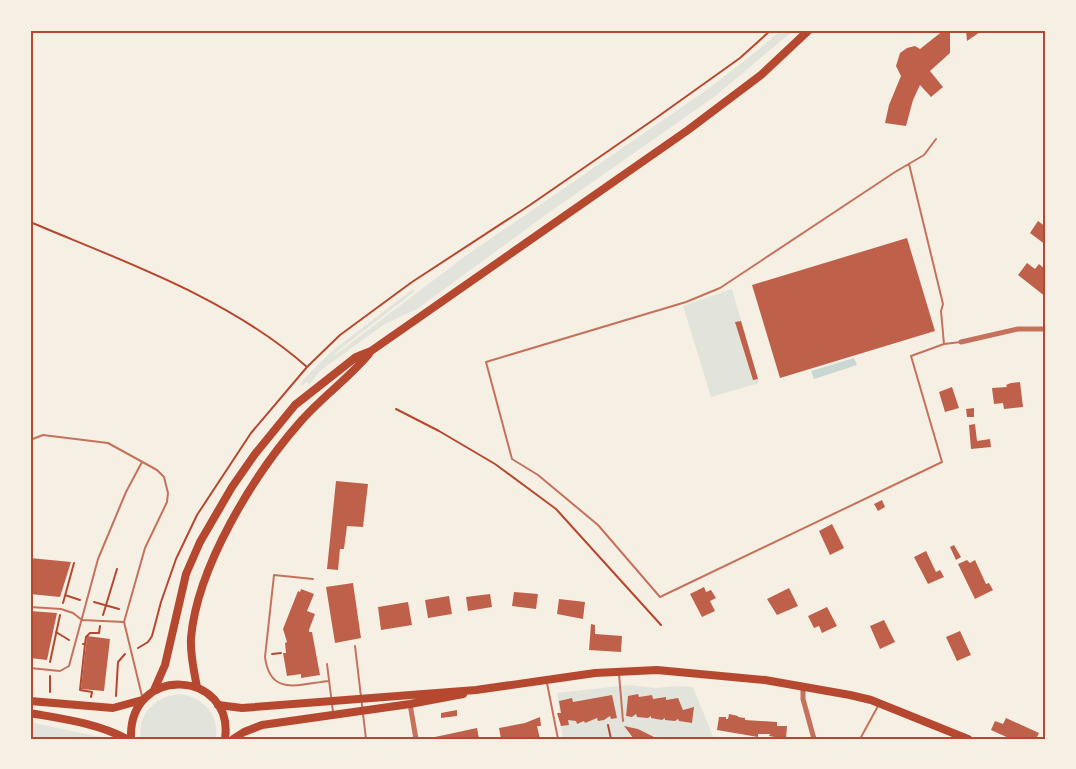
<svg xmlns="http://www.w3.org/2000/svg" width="1076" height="769" font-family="'Varela Round',sans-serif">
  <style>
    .green { fill: #e2e4dc }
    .water { fill: #c9d6d2 }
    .building { fill: #bf614a }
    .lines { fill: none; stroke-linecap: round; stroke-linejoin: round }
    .path { stroke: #b5482f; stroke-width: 2 }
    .service { stroke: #c5725c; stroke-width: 2 }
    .minor { stroke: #c5725c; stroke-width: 5 }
    .secondary { stroke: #b5482f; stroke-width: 8 }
    .primary { stroke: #b5482f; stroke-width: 8 }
    .neatline { fill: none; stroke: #b5482f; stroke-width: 2 }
  </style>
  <rect width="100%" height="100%" fill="#f6efe4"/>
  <path class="green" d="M781,30h13l-80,67 -167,117 -130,95 -32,15 -64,46 -12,15 -2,-3 -6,4 1,-5 30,-30 81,-62 1,3 -79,61v2l129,-98 244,-168 49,-38z
    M732,289l27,94 -48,14 -28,-91z
    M629,685l27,3 21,-2 16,1 21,52h-151l-6,-46z
    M180,694c24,4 39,20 36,45h-75c-4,-26 15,-43 39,-45z
    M30,722l79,17h-79z"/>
  <path class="water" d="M854,358l3,7 -43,14 -3,-8z"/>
  <path class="building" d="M944,30h6v23l-20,18 13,16 -12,10 -11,-12 -7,15 -7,26 -21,-3 4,-18 12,-29 -5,-10 4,-13 7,-5 8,-2 5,3z
    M966,30h17l-16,11z
    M1038,221l8,6v18l-16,-12z
    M907,238l28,93 -155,47 -28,-93z
    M1027,263l8,6 4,-5 7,6v27l-28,-22z
    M741,321l17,58 -5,1 -18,-58z
    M1020,382l3,25 -19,2 -1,-6 -9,1 -2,-16 15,-1 -1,-2 5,-2z
    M952,387l7,21 -14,4 -6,-20z
    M974,408v9h-7l-1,-8z
    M975,424l2,17 13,-2 1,8 -20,2 -2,-24z
    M336,481l32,3 -5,43 -16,-1 -3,23h-4l-2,21 -11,-1z
    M882,500l3,7 -7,4 -4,-7z
    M832,524l12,24 -14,7 -11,-24z
    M954,545l7,12 -5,3 -6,-13z
    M926,551l10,21 4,-2 4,7 -16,7 -14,-27z
    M30,558l41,4 -11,35 -30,-3z
    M967,560l3,3 5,-3 11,24 3,-1 4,7 -18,9 -17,-35z
    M353,583l8,55 -26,5 -9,-56z
    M704,587l2,5 5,-2 5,8 -6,3 5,10 -13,6 -12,-23z
    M789,588l9,18 -21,9 -10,-16z
    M301,589l13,5 -7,17 8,3 -6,16v2h3l8,43 -19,3v-4l-14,2 -4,-23h3l-1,-10 2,-1 -4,-13 15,-38 2,1z
    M514,592l24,2 -2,15 -24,-3z
    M490,594l2,13 -24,4 -2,-14z
    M449,596l3,18 -24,4 -3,-18z
    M559,599l26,3 -2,17 -26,-5z
    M408,602l4,23 -31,5 -3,-23z
    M827,607l10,19 -15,7 -3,-7 -5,2 -6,-12z
    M30,611l27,2 -10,47 -17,-2z
    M884,620l11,22 -15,7 -10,-23z
    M591,624l4,1v9l27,2 -1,16 -32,-2z
    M960,631l11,24 -14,6 -11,-24z
    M87,636l23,3 -6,52 -23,-2z
    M638,694l1,3 13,-2 1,4 13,-2v3l12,-2 5,12 11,-3 -2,16 -13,-2 -1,-2 -3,2 -10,-1v-2l-3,2 -11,-2v-2l-3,2 -11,-1 -1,-3 -4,3 -6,-1 2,-20z
    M612,695l5,23 -6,1 -1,-3 -6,4 -6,1 -1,-3 -12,5 -1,-2 -7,3 -1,-3 -8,-1 1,5 -8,1 -4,-13h4l-2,-12 13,-3 1,4z
    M457,710v6l-16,2v-5z
    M729,714l9,2v1l7,1v2l32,2v4h10l-1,13 -17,-3 1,-2h-12v3l-41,-7 2,-13h7v2h2z
    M540,717l1,9h-4l3,13h-39l-2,-11 26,-5z
    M1006,718l33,15 -3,6h-25l-20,-9 4,-9 8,3z
    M624,726l14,3 20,10h-24z
    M477,728l2,11h-44v-2z"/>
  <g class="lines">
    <path class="path" d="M30,222c95,40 199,76 277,145
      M396,409l43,22 56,33 61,45 105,116
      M65,595l15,5
      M94,602l25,7
      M63,603l11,-40
      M103,615l14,-46
      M56,632l13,8
      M83,644h2l1,-7 4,-4h9l1,-7
      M85,644l-5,46 12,2 -1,5
      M138,648l10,-6 4,-6 9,-34 15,-43 21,-44 54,-82 56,-66 33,-32 72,-53 118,-77 126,-87 84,-60 31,-28
      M272,654l9,-1
      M50,662l10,-47
      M50,676v16
      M116,696l2,-34 7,-8
      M608,725l3,14"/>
    <path class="service" d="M909,164l34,140 -2,7 3,33 -33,12 31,106 -282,135 -62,-72 -60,-50 -26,-16 -26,-97 200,-60 34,-14 175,-116 29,-17 12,-16
      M944,344l17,-2
      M30,440l13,-5 65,8 49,27 7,7 4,16 -1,9 -22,46 -21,74 18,74
      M313,579l-39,-4 -9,82c5,40 34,27 64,24
      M30,607l31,2 12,4 9,7 42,2
      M355,646l11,93
      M327,664l6,48
      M30,668l30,3 9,-5 29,-107 28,-67 16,-30
      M619,674l4,47
      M547,683l11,56
      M860,739l18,-33"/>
    <path class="minor" d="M961,342l57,-13h28
      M803,686v13l11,40
      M410,704l6,35"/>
    <path class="secondary" d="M218,705l24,3 234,-18 119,-17 62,-3 108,10 85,15 21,5 97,39
      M233,739l11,-7 18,-7 148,-21 53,-10"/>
    <path class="primary" d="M197,687c-3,-16 -7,-32 -6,-49 6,-71 63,-164 110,-217 21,-24 48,-43 68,-67
      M154,690l11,-25 21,-91 14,-32 32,-55 23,-33 40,-49 61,-48 15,-6 317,-221 73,-55 48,-45
      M30,701l83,7 29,-8
      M30,713c34,6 66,10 97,26
      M131,739c-3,-76 104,-69 94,0"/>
  </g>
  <rect width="1076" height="769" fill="none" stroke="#f6efe4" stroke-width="63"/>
  <rect x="32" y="32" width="1012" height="706" class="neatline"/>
</svg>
